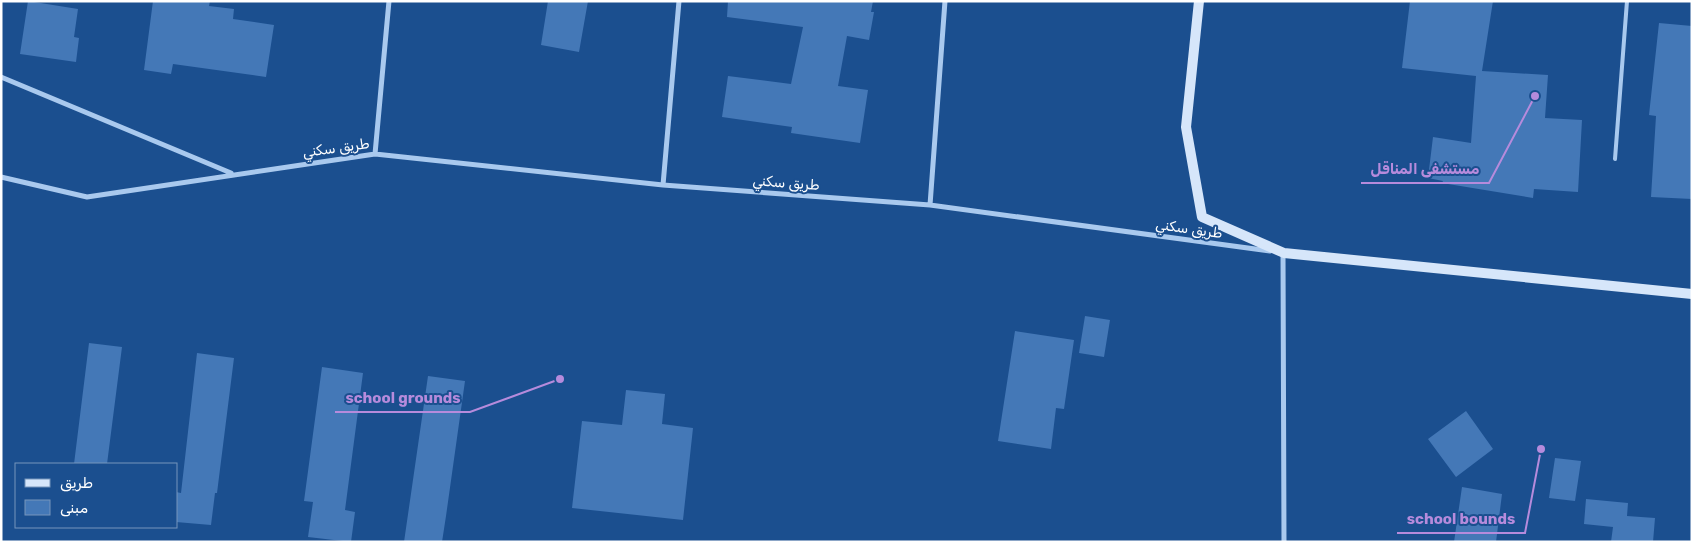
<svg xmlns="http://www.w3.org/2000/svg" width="1693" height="543" font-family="Rubik,'Noto Sans Arabic',sans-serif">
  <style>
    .building { fill: #4478b7 }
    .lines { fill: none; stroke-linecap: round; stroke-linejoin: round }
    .lane { stroke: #a9c9ee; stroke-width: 4 }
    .street { stroke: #a9c9ee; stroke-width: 5 }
    .secondary { stroke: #d6e6fa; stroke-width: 10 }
    .labels { text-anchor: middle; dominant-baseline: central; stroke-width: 4; stroke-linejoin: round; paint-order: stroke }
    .street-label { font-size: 14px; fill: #fff; stroke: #1b4f8f }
    .leader { fill: none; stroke: #b68bdc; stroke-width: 2 }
    .callout-dot { fill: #b68bdc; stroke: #1b4f8f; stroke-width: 2 }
    .callout-label { font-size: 15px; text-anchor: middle; font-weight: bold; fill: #b68bdc; stroke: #1b4f8f; stroke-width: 4; stroke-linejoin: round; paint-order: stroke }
  </style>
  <rect width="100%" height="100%" fill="#1b4f8f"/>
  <path class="building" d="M28,1l50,8 -4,28 5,1 -3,24 -56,-8z
    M153,1h57l-1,5 25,3 -1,10 41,6 -8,52 -93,-13 -2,10 -27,-4z
    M548,1h40l-9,51 -38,-7z
    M728,1h145l-2,11h3l-5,28 -22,-4 -9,50 30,4 -8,53 -69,-10 1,-6 -70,-10 6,-41 63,8 12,-57 -76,-10z
    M1410,1h83l-11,70 66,4 -3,43 37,2 -4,72 -44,-3 -1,9 -91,-15 1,-2 -15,-3 5,-41 38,6 5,-67 -74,-8z
    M1659,23l33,3v173l-41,-2 5,-81 -7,-1z
    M1085,316l25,4 -6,37 -25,-4z
    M1015,331l59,9 -10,69 -8,-1 -5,41 -53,-8z
    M89,343l33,4 -15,117h-33z
    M197,353l37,5 -17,135h-2l-4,32 -35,-3v-30l5,1z
    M322,367l41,6 -18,137 10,2 -4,30 -43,-5 5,-35 -9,-1z
    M428,376l37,5 -19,135 -4,26h-38z
    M626,390l39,4 -3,30 31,4 -10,92 -111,-12 10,-87 40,4z
    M1466,411l27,38 -37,28 -28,-38z
    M1555,458l26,3 -6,40 -26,-3z
    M1462,487l40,7 -6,48h-42z
    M1586,499l42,4 -1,13 28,2 -2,24h-42l2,-15 -29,-3z"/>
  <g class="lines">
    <path class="lane" d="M1615,159l12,-158"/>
    <path class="street" d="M1,77l230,96
      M375,154l14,-153
      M1,177l86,20 288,-43 288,31 267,20 340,46
      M663,185l16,-184
      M930,205l15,-204
      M1283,252l1,290"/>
    <path class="secondary" d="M1199,1l-13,126 16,90 82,36 408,41"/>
  </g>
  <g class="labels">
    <g class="street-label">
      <text transform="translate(336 148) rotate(-8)">طريق سكني</text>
      <text transform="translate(786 183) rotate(4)">طريق سكني</text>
      <text transform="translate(1189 229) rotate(8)">طريق سكني</text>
    </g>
  </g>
  <path class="leader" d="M1535 96L1489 183H1361M560 379L470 412H335M1541 449L1525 533H1397"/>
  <g class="callout-dot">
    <circle cx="1535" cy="96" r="5"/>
    <circle cx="560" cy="379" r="5"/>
    <circle cx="1541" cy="449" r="5"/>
  </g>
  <g class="callout-label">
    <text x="1425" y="174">مستشفى المناقل</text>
    <text x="403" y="403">school grounds</text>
    <text x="1461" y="524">school bounds</text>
  </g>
  <rect width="1693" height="543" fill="none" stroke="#ffffff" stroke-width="5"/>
  <rect x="15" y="463" width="162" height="65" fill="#1b4f8f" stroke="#7695bc"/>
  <rect x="25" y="479" width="25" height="8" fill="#d6e6fa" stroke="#7695bc"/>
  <text x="60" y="488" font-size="15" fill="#ffffff">طريق</text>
  <rect x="25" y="500" width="25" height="15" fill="#4478b7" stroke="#7695bc"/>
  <text x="60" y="513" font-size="15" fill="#ffffff">مبنى</text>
</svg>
